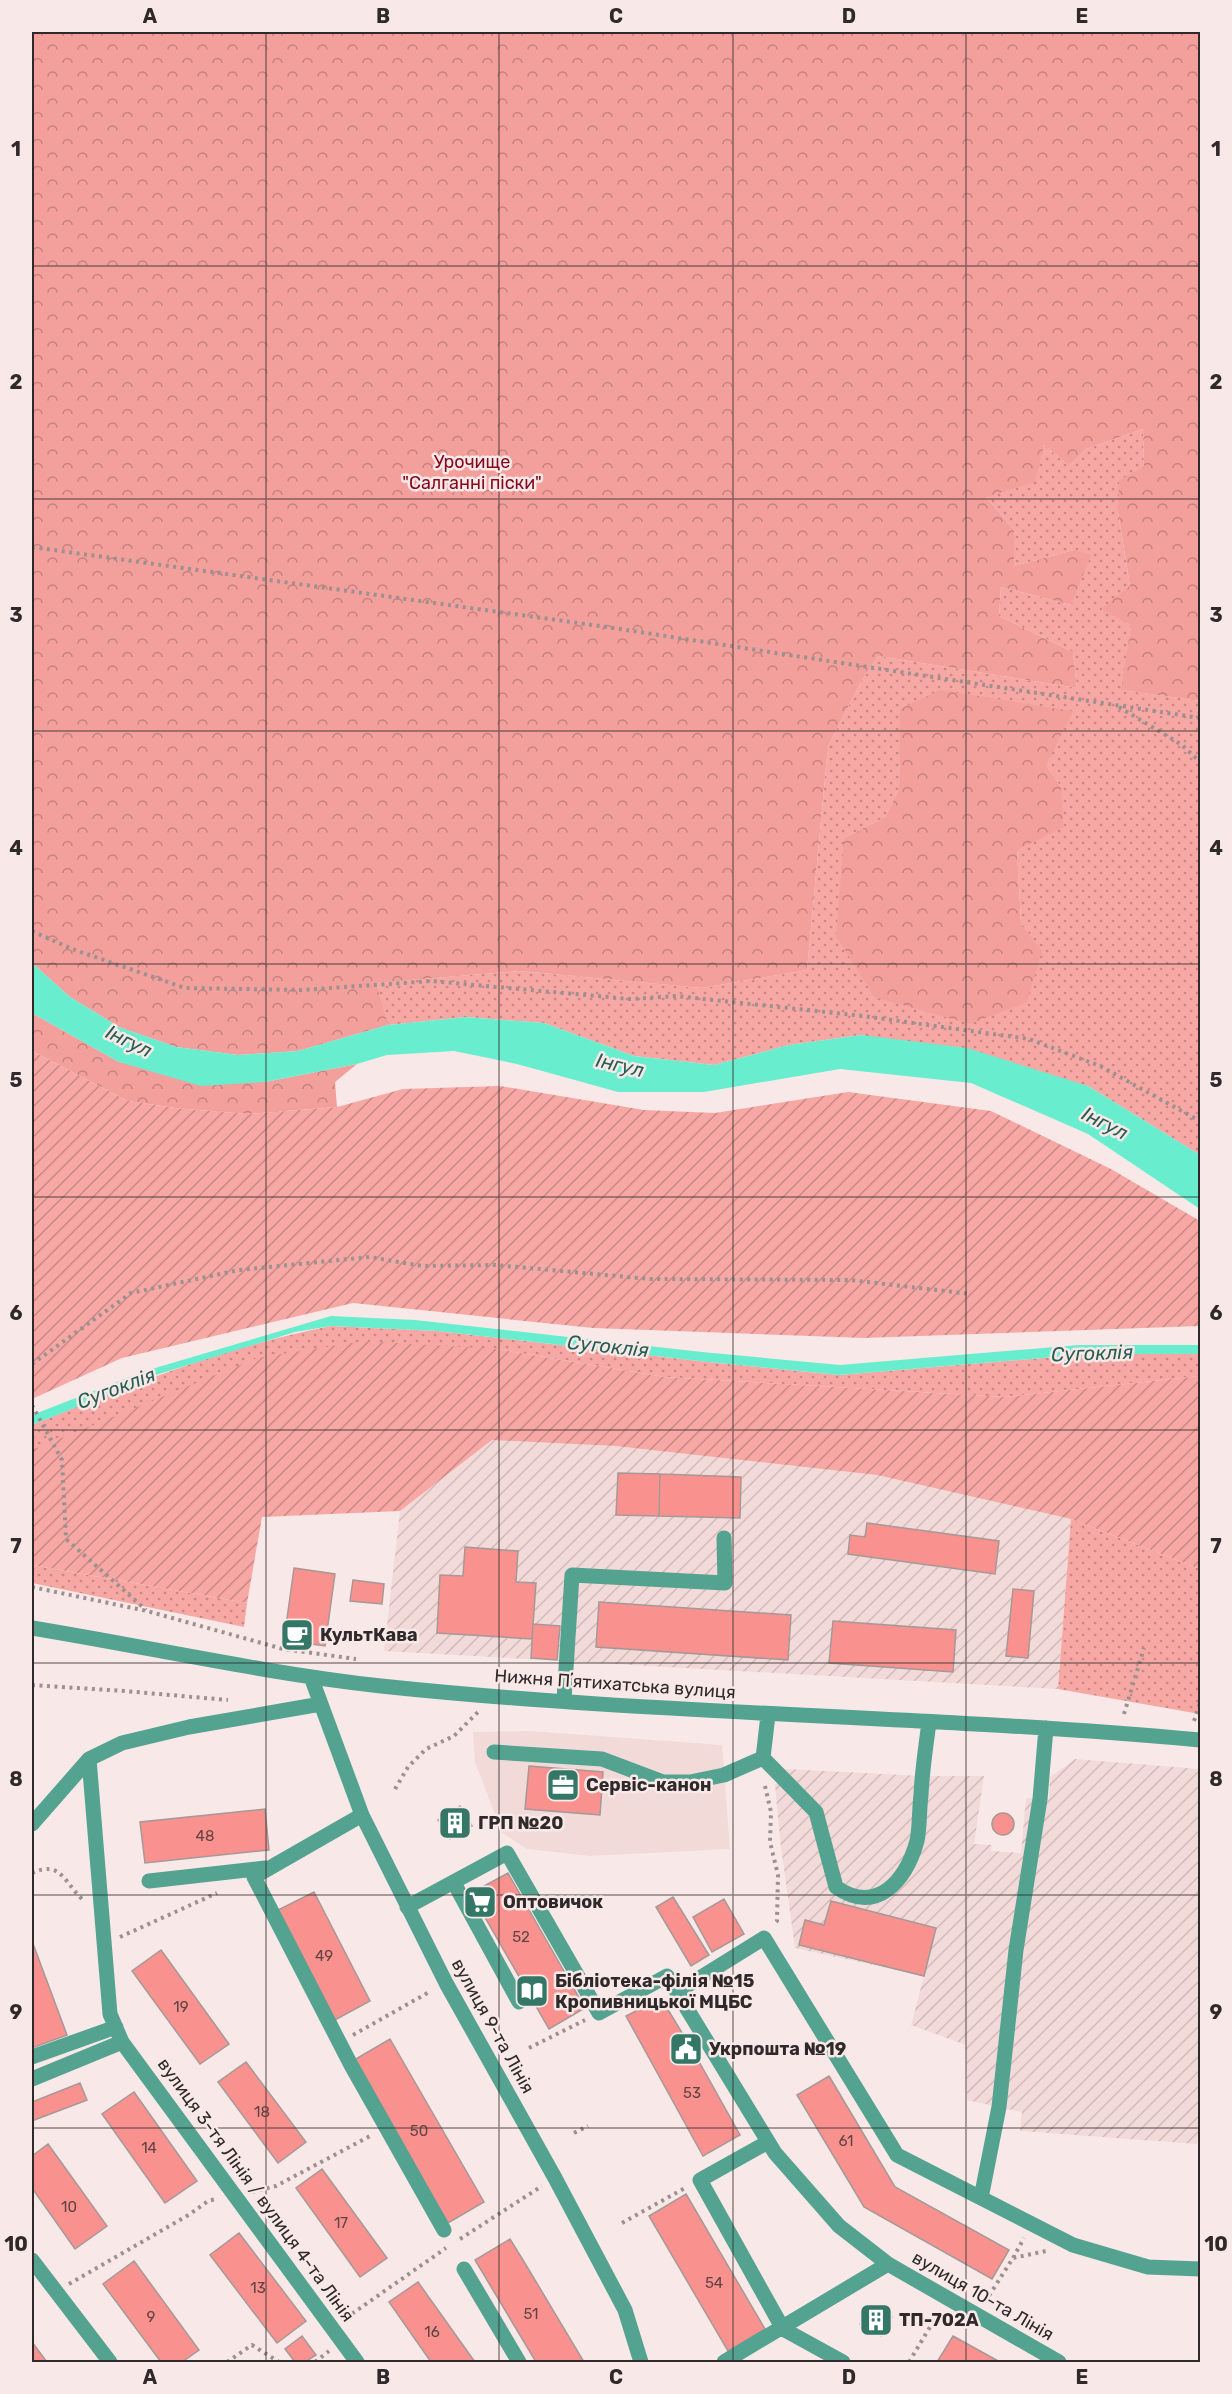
<svg xmlns="http://www.w3.org/2000/svg" width="1232" height="2394" font-family="Rubik,sans-serif">
  <style>
    .built { fill: #f2dad9 }
    .industrial { fill: url(#industrial-furrows) }
    .grass { fill: url(#grass-dots); fill-rule: evenodd }
    .forest { fill: url(#forest-crowns) }
    .garden { fill: url(#garden-furrows) }
    .water { fill: #68edcf }
    .building { fill: #f9928f; stroke: #a59897; stroke-width: 1.5 }
    .lines { fill: none; stroke-linecap: round; stroke-linejoin: round }
    .path { stroke: #9b9190; stroke-width: 4; stroke-dasharray: 3 4.5; stroke-linecap: butt }
    .minor { stroke: #54a290; stroke-width: 15 }
    .grid { fill: none; stroke: #2f2929; stroke-width: 1.5; stroke-opacity: 0.55 }
    .labels { text-anchor: middle; dominant-baseline: central; stroke-width: 5; stroke-linejoin: round; paint-order: stroke }
    .number-label { font-size: 15px; fill: #624342 }
    .park-label { font-size: 18px; fill: #87081d; stroke: #f8e9e8 }
    .poi-label { font-size: 18px; font-weight: bold; fill: #2f2929; stroke: #f8e9e8; text-anchor: start }
    .street-label { font-size: 18px; fill: #2f2929; stroke: #f8e9e8 }
    .water-label { font-size: 20px; font-style: italic; fill: #285e52; stroke: #f8e9e8 }
    .neatline { fill: none; stroke: #2f2929; stroke-width: 2 }
    .grid-label { font-size: 20px; text-anchor: middle; font-weight: bold; fill: #2f2929 }
  </style>
  <defs>
    <pattern id="industrial-furrows" width="10" height="10" patternUnits="userSpaceOnUse" patternTransform="scale(1.5)"><rect width="10" height="10" fill="#f2dad9"/><path d="M-1 1l2-2M0 10L10 0M9 11l2-2" fill="none" stroke="#d0bbba"/></pattern>
    <pattern id="grass-dots" width="8" height="8" patternUnits="userSpaceOnUse" patternTransform="scale(1.5)"><rect width="8" height="8" fill="#f7a8a4"/><path d="M2 2h.1M6 6h.1" fill="none" stroke="#c88986" stroke-width="1.8" stroke-linecap="round"/></pattern>
    <pattern id="forest-crowns" width="20" height="18" patternUnits="userSpaceOnUse" patternTransform="scale(1.5)"><rect width="20" height="18" fill="#f39f9c"/><path d="M2 6a3 3 0 1 1 6 0M12 15a3 3 0 1 1 6 0" fill="none" stroke="#c5827f"/></pattern>
    <pattern id="garden-furrows" width="10" height="10" patternUnits="userSpaceOnUse" patternTransform="scale(1.5)"><rect width="10" height="10" fill="#f7a8a4"/><path d="M-1 1l2-2M0 10L10 0M9 11l2-2" fill="none" stroke="#c88986"/></pattern>
  </defs>
  <rect width="100%" height="100%" fill="#f8e9e8"/>
  <path class="built" d="M530,1731l192,14 8,104 -140,7 -63,-7 -25,-16 -27,-71 -2,-30z"/>
  <path class="industrial" d="M492,1440l123,6 262,29 194,44 -13,170 -674,-38 16,-140z
    M1075,1759l125,10v351l-3,24 -177,-13 2,-19 -55,-12 -1,-55 -55,-20 13,-49 -129,-28 -15,-108 -5,-55 11,-16 136,7h62l-10,68 18,1 -1,6 30,2 5,-55 23,1 1,-22z"/>
  <path class="grass" d="M1143,429l1,38 -26,45 12,74 1,39 -9,65 78,11v454l-112,-69 -227,-51 -72,10 -75,20 -80,-9 -90,-33 -78,-6 -78,8 -13,-42 145,-12 182,17 105,-18 21,-224 33,-64 17,-26 199,32 -4,-36 -74,-36 2,-29 70,18 3,-55 -60,16v-36l-28,-33 58,-52 25,21 17,-17zM901,709l145,56 15,22 -44,63 4,73 21,29 -198,-114 41,-21 14,-28z
    M331,1326l106,5 271,31 131,13 252,-21h109v22l-195,21 -340,-20 -169,-28 -464,101v-25c97,-39 195,-79 299,-99z
    M1071,1519l129,50v145l-142,-25z
    M32,1565l215,38 -3,24 -212,-44z"/>
  <path class="forest" d="M32,32h1168v669l-79,-11 10,-65 -30,-16 29,-23 -12,-74 1,-32 25,-13 -1,-38 -57,20 -17,17 -25,-21 -9,37 -49,15 28,33v36l60,-16 17,5 -20,50 -70,-18 -2,29 74,36 4,36 -199,-32 -17,26 -33,64 -21,224 -105,18 -182,-17 -144,12 12,42 -90,26 -60,4 -62,-8 -57,-20 -49,-30 -38,-34z
    M940,690l133,21 -27,54 15,22 2,40 -46,23 4,73 21,28 -15,51 -57,22 -96,-27 -38,-61 8,-98 41,-21 14,-28 1,-80z
    M32,1013l87,49 146,20 92,-18 -22,18 2,25 -90,7 -72,-6 -47,-7 -96,-50z"/>
  <path class="garden" d="M32,1051l96,50 47,7 72,6 90,-7 66,-18 97,-3 144,24 71,3 133,-21 143,19 120,58 89,52v105l-336,12 -271,-10 -240,-25 -231,55 -90,41z
    M364,1341l132,8 169,28 340,20 195,-21v193l-129,-50 -194,-44 -262,-29 -123,-6 -92,71 -138,6 -15,86 -215,-38v-115l225,-92z"/>
  <path class="water" d="M32,963l38,34 49,30 57,20 62,8 60,-4 90,-26 78,-8 78,6 90,33 80,9 75,-20 72,-10 106,13 121,38 112,69v54l-112,-75 -117,-51 -131,-14 -136,23h-86l-101,-28 -63,-13 -67,4 -30,9 -92,18 -64,4 -82,-24 -87,-49z
    M331,1316l84,4 287,32 138,13 239,-20h121v9h-109l-252,21 -131,-13 -271,-31 -106,-5 -36,6 -136,42 -127,51v-10l113,-44z"/>
  <path class="building" d="M618,1473l42,1 -1,42 -43,-1z
    M660,1474l81,3 -1,41 -81,-2z
    M867,1523l132,18 -4,33 -147,-20 2,-19 15,2z
    M465,1547l53,4 -2,31 20,1 -4,56 -95,-6 3,-58 23,1z
    M294,1568l41,6 -10,72 -41,-6z
    M353,1580l31,4 -2,20 -32,-3z
    M1013,1589l21,2 -6,67 -22,-2z
    M599,1602l192,13 -3,45 -192,-13z
    M833,1621l123,9 -3,42 -124,-9z
    M533,1624l27,2 -3,34 -26,-2z
    M529,1766l74,6 -3,43 -75,-6z
    M460,1806l12,20 -22,13 -12,-19z
    M265,1809l4,41 -124,13 -5,-41z
    M992 1824a11 11 0 1 1 22 0a11 11 0 1 1-22 0Z
    M508,1873l77,135 -36,21 -78,-136z
    M314,1892l56,109 -35,19 -57,-110z
    M673,1897l36,58 -18,11 -35,-59z
    M724,1899l20,35 -32,18 -19,-35z
    M831,1901l105,27 -12,48 -125,-31 6,-25 19,5z
    M32,1941l35,94 -35,13z
    M161,1950l68,94 -29,20 -68,-93z
    M661,1998l32,53 47,84 -37,21 -77,-140z
    M390,2039l94,163 -36,21 -94,-163z
    M246,2062l60,80 -28,21 -60,-81z
    M829,2076l66,111 114,63 -17,29 -128,-72 -67,-112z
    M80,2083l7,17 -55,21v-19z
    M134,2092l63,89 -32,22 -63,-89z
    M48,2144l59,82 -32,23 -43,-61v-32z
    M322,2169l65,89 -27,19 -64,-89z
    M686,2194l79,135 -37,22 -79,-135z
    M239,2233l67,88 -29,22 -67,-88z
    M510,2239l16,26 58,97h-48l-61,-102z
    M134,2261l65,89 -17,12h-21l-58,-78z
    M418,2282l57,80h-44l-42,-60z
    M871,2305l21,12 -11,19 -21,-12z
    M302,2336l14,19 -11,7h-10l-10,-13z
    M953,2336l47,26h-63z
    M32,2342l15,20h-15z"/>
  <g class="lines">
    <path class="path" d="M32,547l575,80 593,91
      M1119,707l63,38 18,17
      M32,931l40,18 113,39 117,2 129,-9 199,18 46,-3 187,20 166,23 71,27 100,55
      M32,1364l99,-71 108,-23 131,-13 52,9 73,-1 155,14 200,1 121,14
      M32,1405l30,55 4,79 80,71
      M32,1587l115,24 136,38 73,10
      M32,1685l92,6 104,9
      M1124,1714l20,-66
      M1194,1721l6,-18
      M765,1786l6,26 -1,30 8,33 -1,46 -4,4
      M395,1789l13,-22 18,-18 28,-13 24,-24
      M32,1873c29,-13 32,9 50,26
      M120,1937l97,-44
      M353,2035l78,-44
      M529,2048l56,-28
      M574,2133l14,-7
      M252,2192l24,-6 96,-51
      M622,2223l63,-35
      M460,2239l82,-53
      M1013,2258l11,-20
      M69,2284l121,-70 18,-13 8,-2
      M985,2302l28,-44 33,-7
      M346,2318l100,-70
      M227,2362l25,-17 27,17
      M315,2362l14,-11
      M909,2362l30,-50"/>
    <path class="minor" d="M32,1628c116,19 232,45 349,58 273,29 547,29 819,54
      M311,1677l51,138 84,168 109,195 70,132 16,52
      M564,1700l8,-125 153,8 -1,-45
      M494,1752l108,7 61,23h27l34,-7 39,-17 5,-43
      M763,1758l53,54 20,75c41,29 70,-7 81,-46 3,-14 2,-31 4,-46 1,-24 5,-49 8,-73
      M89,1759l21,255 12,28 235,320
      M362,1815l-108,62 97,188 93,165
      M32,1824l57,-65 33,-16 67,-16 132,-23
      M149,1881l116,-13
      M454,1883l65,119
      M407,1907l100,-54 92,160 68,-37 108,177 64,73 49,38 171,98
      M677,1992l87,-54 133,217 176,90 75,22 52,2
      M32,2057l84,-30
      M32,2079l90,-37
      M768,2142l-68,38 83,149 60,33
      M981,2198l18,-91 17,-157 24,-151 6,-71
      M32,2260l78,102
      M464,2269l55,93
      M724,2362l164,-98"/>
  </g>
  <path class="grid" d="M266,32v2330M499,32v2330M733,32v2330M966,32v2330M32,266h1168M32,499h1168M32,731h1168M32,964h1168M32,1197h1168M32,1430h1168M32,1663h1168M32,1895h1168M32,2128h1168"/>
  <defs>
    <g id="cafe-square" transform="scale(1.725)"><rect x="-9" y="-9" width="18" height="18" rx="4" fill="#357767" stroke="#f8e9e8"/><path d="M-5.5-4.5H6V0H3Q3 3.5 0 3.5H-2.5Q-5.5 3.5-5.5 0ZM3-3.2v2h1.7v-2ZM-6 4.5H4V6H-6Z" fill="#fff"/></g>
    <g id="office-square" transform="scale(1.725)"><rect x="-9" y="-9" width="18" height="18" rx="4" fill="#357767" stroke="#f8e9e8"/><path d="M-6-3h4V-5.5h4V-3h4V5H-6ZM-1-4.5V-3h2v-1.5ZM-6 0V1H6V0Z" fill="#fff"/></g>
    <g id="building-square" transform="scale(1.725)"><rect x="-9" y="-9" width="18" height="18" rx="4" fill="#357767" stroke="#f8e9e8"/><path d="M-4-6H4V6H1V3H-1V6H-4ZM-2.5-4.3h1.7v1.8h-1.7ZM.8-4.3h1.7v1.8H.8ZM-2.5-1h1.7V.8h-1.7ZM.8-1h1.7V.8H.8Z" fill="#fff"/></g>
    <g id="supermarket-square" transform="scale(1.725)"><rect x="-9" y="-9" width="18" height="18" rx="4" fill="#357767" stroke="#f8e9e8"/><path d="M-6-5.5h2.5l.6 2H6L4.5 2H-2.5L-4.4-4H-6ZM-1.5 3.2a1.3 1.3 0 1 0 .1 0ZM3 3.2a1.3 1.3 0 1 0 .1 0Z" fill="#fff"/></g>
    <g id="library-square" transform="scale(1.725)"><rect x="-9" y="-9" width="18" height="18" rx="4" fill="#357767" stroke="#f8e9e8"/><path d="M-6-4Q-3-5.5-.7-3.5V5Q-3 3-6 4ZM6-4Q3-5.5 .7-3.5V5Q3 3 6 4Z" fill="#fff"/></g>
    <g id="civic-square" transform="scale(1.725)"><rect x="-9" y="-9" width="18" height="18" rx="4" fill="#357767" stroke="#f8e9e8"/><path d="M-.6-6.5H3V-4.5H.6V-3L4-1V1h2V6H-6V1h2V-1L-.6-3ZM-1.2 2.5V6h2.4V2.5Z" fill="#fff"/></g>
  </defs>
  <g fill-rule="evenodd">
    <use href="#cafe-square" x="297" y="1635"/>
    <use href="#office-square" x="563" y="1785"/>
    <use href="#building-square" x="455" y="1823"/>
    <use href="#supermarket-square" x="480" y="1902"/>
    <use href="#library-square" x="532" y="1991"/>
    <use href="#civic-square" x="686" y="2049"/>
    <use href="#building-square" x="876" y="2320"/>
  </g>
  <g class="labels">
    <g class="number-label">
      <text x="205" y="1836">48</text>
      <text x="521" y="1937">52</text>
      <text x="324" y="1956">49</text>
      <text x="181" y="2007">19</text>
      <text x="692" y="2093">53</text>
      <text x="262" y="2112">18</text>
      <text x="419" y="2131">50</text>
      <text x="846" y="2141">61</text>
      <text x="149" y="2148">14</text>
      <text x="69" y="2207">10</text>
      <text x="341" y="2223">17</text>
      <text x="714" y="2283">54</text>
      <text x="258" y="2288">13</text>
      <text x="531" y="2314">51</text>
      <text x="151" y="2317">9</text>
      <text x="432" y="2332">16</text>
    </g>
    <g class="park-label">
      <text x="472" y="462">Урочище<tspan x="472" dy="21">"Салганні піски"</tspan></text>
    </g>
    <g class="poi-label">
      <text x="320" y="1635">КультКава</text>
      <text x="586" y="1785">Сервіс-канон</text>
      <text x="478" y="1823">ГРП №20</text>
      <text x="503" y="1902">Оптовичок</text>
      <text x="555" y="1981">Бібліотека-філія №15<tspan x="555" dy="21">Кропивницької МЦБС</tspan></text>
      <text x="709" y="2049">Укрпошта №19</text>
      <text x="899" y="2320">ТП-702А</text>
    </g>
    <g class="street-label">
      <text transform="translate(615 1684) rotate(4)">Нижня Пʼятихатська вулиця</text>
      <text transform="translate(493 2026) rotate(61)">вулиця 9-та Лінія</text>
      <text transform="translate(256 2190) rotate(54)">вулиця 3-тя Лінія / вулиця 4-та Лінія</text>
      <text transform="translate(983 2296) rotate(30)">вулиця 10-та Лінія</text>
    </g>
    <g class="water-label">
      <text transform="translate(129 1041) rotate(26)">Інгул</text>
      <text transform="translate(620 1065) rotate(13)">Інгул</text>
      <text transform="translate(1105 1123) rotate(27)">Інгул</text>
      <text transform="translate(608 1346) rotate(6)">Сугоклія</text>
      <text transform="translate(1092 1353) rotate(-2)">Сугоклія</text>
      <text transform="translate(116 1388) rotate(-21)">Сугоклія</text>
    </g>
  </g>
  <rect width="1232" height="2394" fill="none" stroke="#f8e9e8" stroke-width="66"/>
  <rect x="33" y="33" width="1166" height="2328" class="neatline"/>
  <g class="grid-label">
    <text x="150" y="23">A</text>
    <text x="383" y="23">B</text>
    <text x="616" y="23">C</text>
    <text x="849" y="23">D</text>
    <text x="1082" y="23">E</text>
    <text x="16" y="156">1</text>
    <text x="1216" y="156">1</text>
    <text x="16" y="389">2</text>
    <text x="1216" y="389">2</text>
    <text x="16" y="622">3</text>
    <text x="1216" y="622">3</text>
    <text x="16" y="855">4</text>
    <text x="1216" y="855">4</text>
    <text x="16" y="1087">5</text>
    <text x="1216" y="1087">5</text>
    <text x="16" y="1320">6</text>
    <text x="1216" y="1320">6</text>
    <text x="16" y="1553">7</text>
    <text x="1216" y="1553">7</text>
    <text x="16" y="1786">8</text>
    <text x="1216" y="1786">8</text>
    <text x="16" y="2019">9</text>
    <text x="1216" y="2019">9</text>
    <text x="16" y="2251">10</text>
    <text x="1216" y="2251">10</text>
    <text x="150" y="2384">A</text>
    <text x="383" y="2384">B</text>
    <text x="616" y="2384">C</text>
    <text x="849" y="2384">D</text>
    <text x="1082" y="2384">E</text>
  </g>
</svg>
